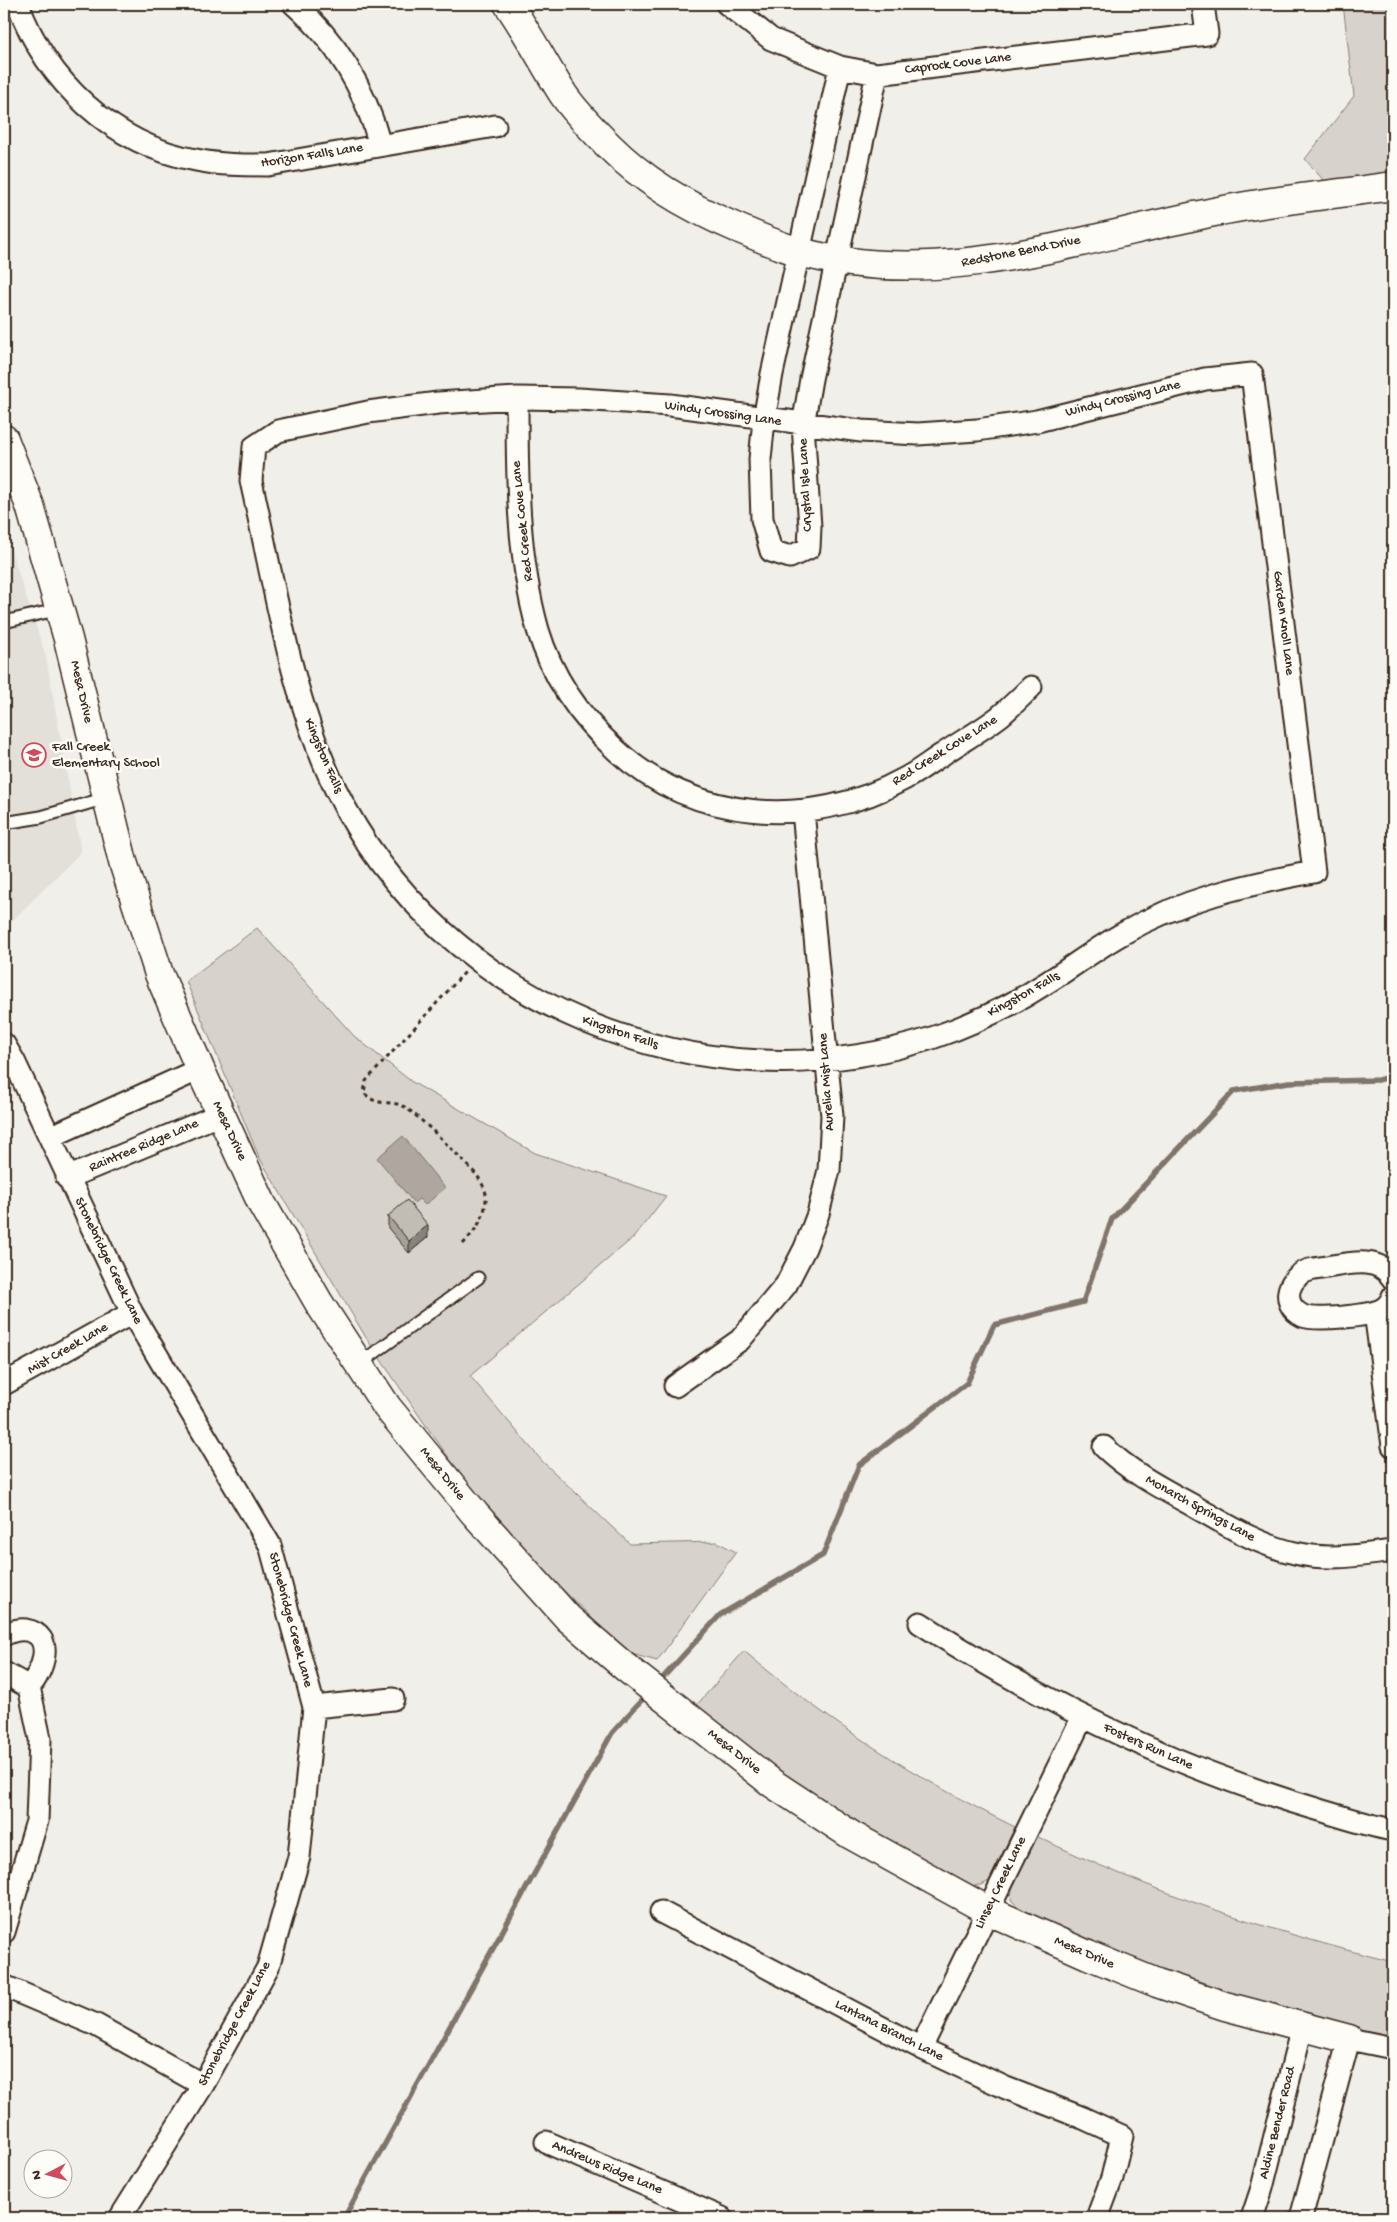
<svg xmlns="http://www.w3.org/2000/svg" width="1397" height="2222" font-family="'Gochi Hand',sans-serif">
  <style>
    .built { fill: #e3e0da }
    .green { fill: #d7d2cc; stroke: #897e75 }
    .water { fill: #aea69f; stroke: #80746b }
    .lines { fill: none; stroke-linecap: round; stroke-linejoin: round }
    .stream { stroke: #80746b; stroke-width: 5.5 }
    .lane-casing { stroke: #3b2a1e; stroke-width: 15 }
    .street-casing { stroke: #3b2a1e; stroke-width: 25 }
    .secondary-casing { stroke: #3b2a1e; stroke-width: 31 }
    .path { stroke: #3b2a1e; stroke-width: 3; stroke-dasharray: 4 4; stroke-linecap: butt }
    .lane { stroke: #fdfcf7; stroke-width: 11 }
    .street { stroke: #fdfcf7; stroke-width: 21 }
    .secondary { stroke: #fdfcf7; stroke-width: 28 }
    .wall { fill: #a6a29b; stroke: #3b2a1e }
    .shaded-wall { fill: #87847e; stroke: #3b2a1e }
    .building { fill: #c1bcb4; stroke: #3b2a1e }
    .labels { text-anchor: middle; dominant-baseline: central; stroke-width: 5; stroke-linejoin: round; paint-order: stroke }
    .street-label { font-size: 14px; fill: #3b2a1e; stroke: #fdfcf7 }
    .poi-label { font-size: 14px; fill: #3b2a1e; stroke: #fdfcf7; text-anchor: start }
  </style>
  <rect width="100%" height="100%" fill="#f1efea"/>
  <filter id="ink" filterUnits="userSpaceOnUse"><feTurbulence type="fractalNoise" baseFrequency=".02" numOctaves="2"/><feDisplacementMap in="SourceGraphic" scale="10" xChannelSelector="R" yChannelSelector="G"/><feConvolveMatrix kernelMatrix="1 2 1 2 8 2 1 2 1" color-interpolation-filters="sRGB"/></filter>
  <g filter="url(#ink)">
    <path class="built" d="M4,529l42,128 35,195 -77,77z"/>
    <path class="green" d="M1343,4h50v170l-68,8 -20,-23 49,-63z
      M257,928l97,108 58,46 123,71 131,43 -32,41 -164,139 72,85 88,83 87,-2 19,10 -79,109 -29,-8 -111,-108 -48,-59 -49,-69 -52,-76 -109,-184 -73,-176z
      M744,1651c82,70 175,129 271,176l-26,54 -8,4 -15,1c-95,-53 -186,-110 -271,-179z
      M1036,1836c115,56 233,95 357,126v75c-109,-23 -218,-54 -319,-102 -22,-10 -46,-18 -63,-35l1,-12z"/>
    <path class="water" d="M403,1136l42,52 -20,17 -6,-6 -5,4 -37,-45z"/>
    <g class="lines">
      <path class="stream" d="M658,1683l62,-68 103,-60 36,-90 108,-82 27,-58 89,-23 29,-83 122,-128 55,-9 89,-2 15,-4
        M344,2218l268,-485 36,-40"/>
      <g class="lane-casing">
        <path id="lane" d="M4,622l56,-13
          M4,823l37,-6 65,-19
          M359,1364l119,-86"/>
      </g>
      <g class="street-casing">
        <path id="street" d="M18,4c28,77 95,141 178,156 24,5 47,5 72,5l227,-39
          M294,4c44,38 71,85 86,141
          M727,4l44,35 69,28 37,7 330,-40 -4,-30
          M840,67l-68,307 -8,46 -4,39 2,60 9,32 19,6 19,-9 1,-21 -7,-102 8,-46 66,-305
          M1252,374l62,498c-67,12 -132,27 -192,62 -27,15 -52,35 -79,51 -34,22 -73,40 -111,53 -229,74 -491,-32 -597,-250 -45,-93 -61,-206 -84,-307l3,-34 24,-16 90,-19 70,-9 79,-5 62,1 91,6 191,26 57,3 59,-4 60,-9 168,-42z
          M517,398c0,77 0,158 21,232 14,47 43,88 78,120 77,72 196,80 288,29 14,-7 26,-17 39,-25 19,-13 39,-24 57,-38 11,-9 21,-19 31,-29
          M4,1044l10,17 118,252 138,232 44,162 -15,150 -31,110 -65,118 -83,133
          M50,1137l150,-68
          M67,1178l154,-64
          M1393,1279c-15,-27 -53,-13 -79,-10 -26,4 -36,35 -11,47 12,5 66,0 78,-6 6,-3 10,-8 12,-14
          M1375,1312l18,134
          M4,1384l128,-71
          M675,1386l65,-46 46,-55 19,-37 13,-34 11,-44 3,-54 -29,-305
          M1104,1447c26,25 57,41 88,58 33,19 66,40 103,48 33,8 66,2 98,-2
          M920,1623c123,79 253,144 393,185 27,8 53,17 80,22
          M4,1635c7,-4 14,-6 22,-5 30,5 17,42 3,57
          M4,1673l25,14
          M314,1707l79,-8
          M661,1912l260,136 85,40 77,30 39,18 -10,42 -15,40
          M4,1932l33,-111 3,-82 -11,-52
          M4,1986l92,39 107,60
          M921,2048l161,-330
          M546,2142l176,76
          M1252,2218l10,-30 40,-161
          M1301,2218l48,-179 44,9"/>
      </g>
      <g class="secondary-casing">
        <path id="secondary" d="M508,4c20,29 36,60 55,90 12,18 31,37 46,52 35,35 81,62 126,81 21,9 43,19 65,25 135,37 269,-10 400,-37 64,-14 129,-20 193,-29
          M4,439l26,67 38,133 55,223 36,112 41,95 62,135 57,99 68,104 88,107 93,104 57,49 147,116 79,52 136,75 101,45 69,28 68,23 124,33"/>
      </g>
      <path class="path" d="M463,1244c12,-13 23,-27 23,-47 1,-5 -5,-16 -8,-20 -9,-12 -64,-66 -75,-71 -16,-7 -24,2 -39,-13l2,-12 99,-109"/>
      <use href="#lane" class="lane"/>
      <use href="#street" class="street"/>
      <use href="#secondary" class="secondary"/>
    </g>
    <path class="wall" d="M388,1216l40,21 -19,16 -21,-25z"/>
    <path class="shaded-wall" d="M428,1225v12l-19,16v-12z"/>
    <path class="building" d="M407,1200l21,25 -19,16 -21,-25z"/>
  </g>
  <defs>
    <g id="school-ring" transform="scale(1.25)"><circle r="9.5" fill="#fdfcf7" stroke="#d1495b" stroke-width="1.5"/><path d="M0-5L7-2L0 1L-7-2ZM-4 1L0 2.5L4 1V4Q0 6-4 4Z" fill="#d1495b"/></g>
  </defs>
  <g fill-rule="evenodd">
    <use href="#school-ring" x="34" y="755"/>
  </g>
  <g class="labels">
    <g class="street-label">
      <text transform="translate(958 64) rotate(-7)">Caprock Cove Lane</text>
      <text transform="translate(312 156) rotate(-9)">Horizon Falls Lane</text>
      <text transform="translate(1021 252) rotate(-11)">Redstone Bend Drive</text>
      <text transform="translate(1123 399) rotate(-14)">Windy Crossing Lane</text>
      <text transform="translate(723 414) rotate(8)">Windy Crossing Lane</text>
      <text transform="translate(806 485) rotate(-93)">Crystal Isle Lane</text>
      <text transform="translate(523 521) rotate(-96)">Red Creek Cove Lane</text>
      <text transform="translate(1283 623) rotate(83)">Garden Knoll Lane</text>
      <text transform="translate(81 692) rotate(77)">Mesa Drive</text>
      <text transform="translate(945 751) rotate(-32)">Red Creek Cove Lane</text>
      <text transform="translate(323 756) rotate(67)">Kingston Falls</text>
      <text transform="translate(1024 995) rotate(-29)">Kingston Falls</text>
      <text transform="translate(620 1033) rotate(19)">Kingston Falls</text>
      <text transform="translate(827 1082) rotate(-94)">Aurelia Mist Lane</text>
      <text transform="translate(229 1131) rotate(65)">Mesa Drive</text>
      <text transform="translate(144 1146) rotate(-23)">Raintree Ridge Lane</text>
      <text transform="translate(108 1261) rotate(64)">Stonebridge Creek Lane</text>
      <text transform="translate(68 1349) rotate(-30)">Mist Creek Lane</text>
      <text transform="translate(442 1474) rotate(51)">Mesa Drive</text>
      <text transform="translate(1200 1509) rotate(29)">Monarch Springs Lane</text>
      <text transform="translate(290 1620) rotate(75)">Stonebridge Creek Lane</text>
      <text transform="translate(1148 1747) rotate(24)">Fosters Run Lane</text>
      <text transform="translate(734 1752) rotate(38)">Mesa Drive</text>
      <text transform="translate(1001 1883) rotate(-64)">Linsey Creek Lane</text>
      <text transform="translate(1084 1953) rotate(23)">Mesa Drive</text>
      <text transform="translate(235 2024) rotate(-62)">Stonebridge Creek Lane</text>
      <text transform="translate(889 2031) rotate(27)">Lantana Branch Lane</text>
      <text transform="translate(1278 2123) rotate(-76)">Aldine Bender Road</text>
      <text transform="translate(607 2168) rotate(23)">Andrews Ridge Lane</text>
    </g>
    <g class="poi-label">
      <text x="52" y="747">Fall Creek<tspan x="52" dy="16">Elementary School</tspan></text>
    </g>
  </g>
  <rect width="1397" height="2222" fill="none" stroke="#fdfcf7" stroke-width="20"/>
  <rect x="10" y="10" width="1377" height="2202" fill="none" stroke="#3b2a1e" stroke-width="2" filter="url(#ink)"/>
  <g transform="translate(48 2174) rotate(264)"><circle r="24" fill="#fdfcf7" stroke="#afa8a0"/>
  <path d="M0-4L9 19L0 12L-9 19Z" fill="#d1495b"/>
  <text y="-8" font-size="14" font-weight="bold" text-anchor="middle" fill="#3b2a1e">N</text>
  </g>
</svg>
